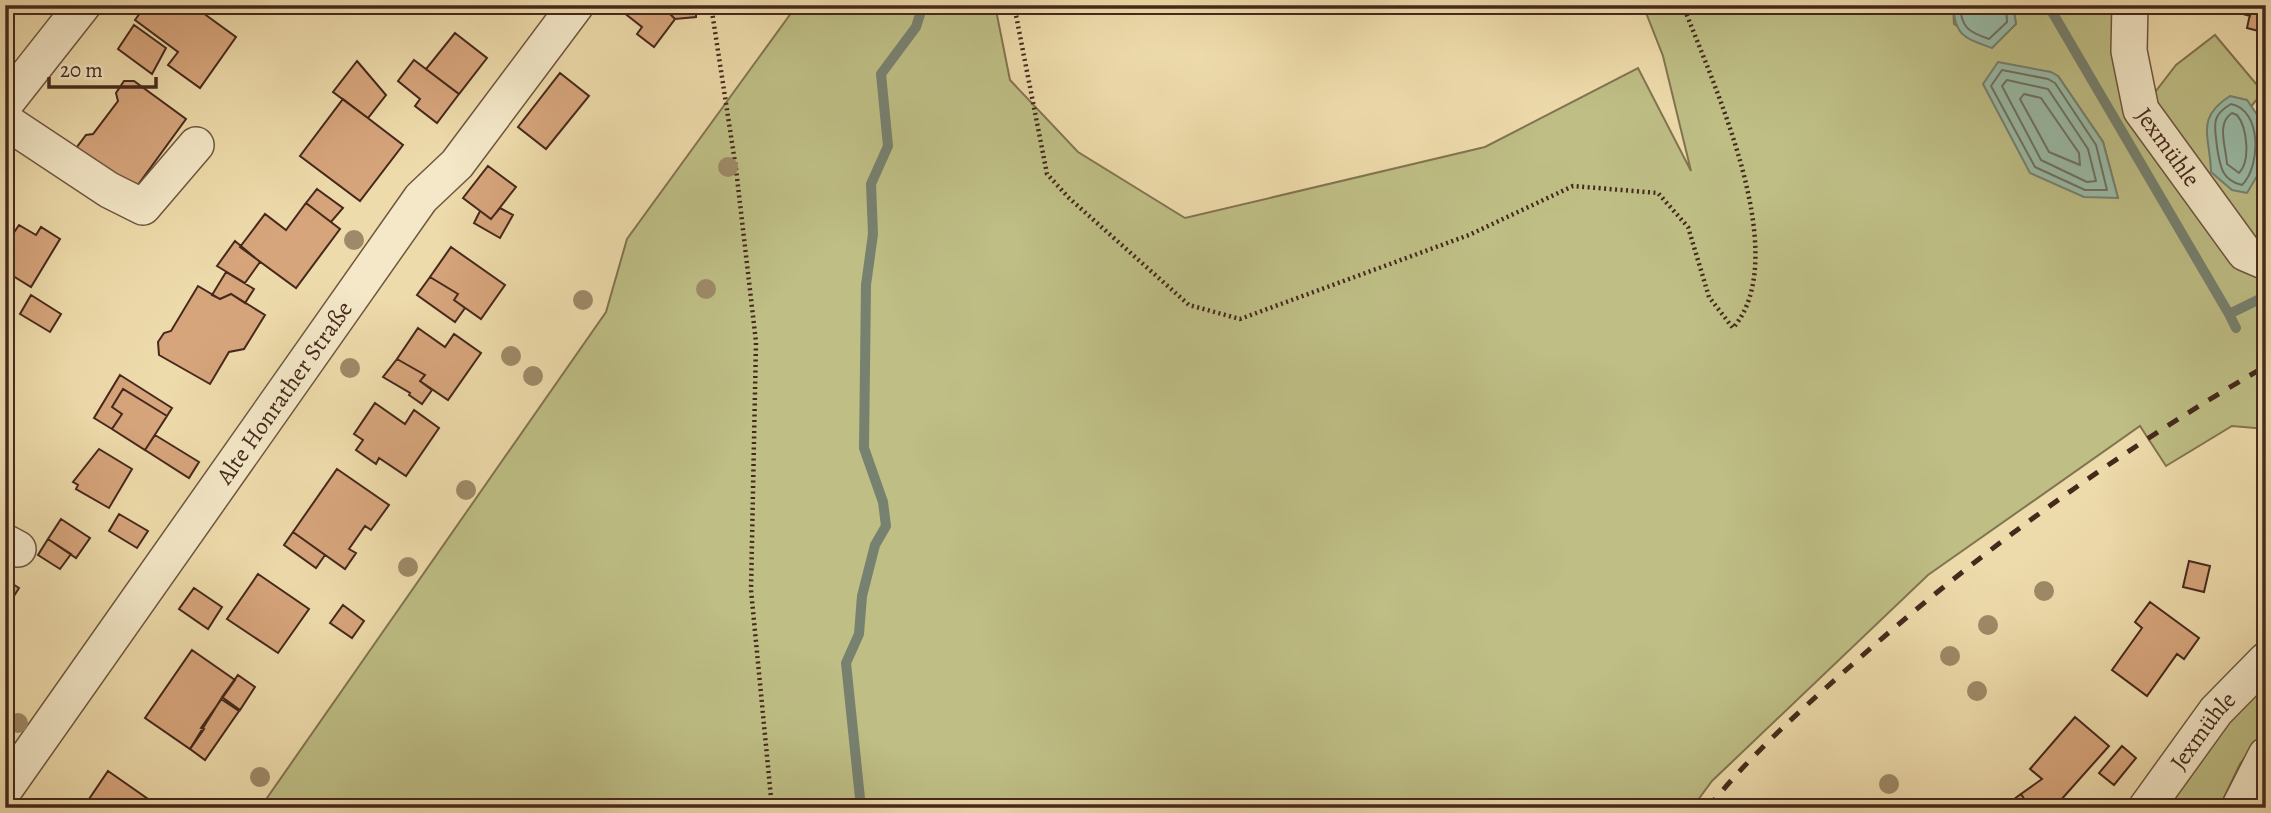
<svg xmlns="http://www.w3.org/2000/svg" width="2271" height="813" font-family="Alegreya,serif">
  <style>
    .green { fill: #bebe85; stroke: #827451; stroke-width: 2; fill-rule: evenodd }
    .water { fill: #99bba7; stroke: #778170; stroke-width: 2 }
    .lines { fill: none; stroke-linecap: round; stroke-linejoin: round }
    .shore { stroke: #6f7262; stroke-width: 2 }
    .stream { stroke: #778170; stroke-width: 10 }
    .building { fill: #d7a57c; stroke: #45291d; stroke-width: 2 }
    .minor-casing { stroke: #6f5640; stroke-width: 38 }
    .path { stroke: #45291d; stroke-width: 4.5; stroke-dasharray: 2 3.5; stroke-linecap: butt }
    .minor { stroke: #f4e8c8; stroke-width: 35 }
    .rail { stroke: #45291d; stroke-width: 5; stroke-dasharray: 12 12; stroke-linecap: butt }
    .tree { fill: #9e8a68 }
    .labels { text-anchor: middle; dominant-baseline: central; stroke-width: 5; stroke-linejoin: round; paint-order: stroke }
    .street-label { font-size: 24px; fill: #45291d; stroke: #f4e8c8 }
  </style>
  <rect width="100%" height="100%" fill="#eedbab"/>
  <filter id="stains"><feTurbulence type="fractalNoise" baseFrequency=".00286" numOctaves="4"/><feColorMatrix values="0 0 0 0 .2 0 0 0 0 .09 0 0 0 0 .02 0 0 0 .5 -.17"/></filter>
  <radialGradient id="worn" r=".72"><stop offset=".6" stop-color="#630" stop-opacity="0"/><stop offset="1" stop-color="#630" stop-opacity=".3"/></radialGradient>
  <path class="green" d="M797,5h198l15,75 68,72 107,66 300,-71 153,-79 53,103 -28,-115 -20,-51h310l1,19 38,23 24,-23 -3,-19h117l12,104 34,-44 39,-30 48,57 -33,40 36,12v285l-34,-3 -66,40 -26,-40 -212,149 -216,206 -20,27h-1432l346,-496 21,-73zM2058,76l45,66 15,56z
    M2266,667v62l-26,35 -21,44h-58z"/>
  <path class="water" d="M1953,5h60l3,19 -24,24c-27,-10 -37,-11 -39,-43z
    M1998,62l53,10 7,4 45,66 15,56 -34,-1 -54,-24 -47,-89z
    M2230,96l17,4 11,16 2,55 -13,22 -15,-3 -21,-18c-1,-36 -16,-54 19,-76z"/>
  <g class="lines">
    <path class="shore" d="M1960,5c1,22 8,27 29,34l18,-17 -1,-17
      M2002,70l46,9 7,4 41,62 11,45h-22l-50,-23 -44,-81z
      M2007,80l41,9 40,60 8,32 -9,1 -46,-22 -39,-74z
      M2024,94l17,4 38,55 1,12 -31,-13 -29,-53z
      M2231,104c31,6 30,62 11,81 -21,-5 -22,-20 -25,-38 -2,-21 -7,-31 14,-43z
      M2232,113l5,2c10,12 14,46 2,58l-12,-9c-1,-17 -11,-41 5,-51z"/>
    <path class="stream" d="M2048,5l181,309
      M2236,328l-7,-14 37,-18
      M861,808l-15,-145 13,-29 3,-38 13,-51 11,-19 -3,-24 -19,-54 2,-163 7,-51 -2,-50 17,-38 -7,-72 35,-47 7,-22"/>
  </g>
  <path class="building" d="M146,5h46l44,32 -36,51 -32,-23 10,-13 -43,-32z
    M614,5h47l14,14 -21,28 -17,-13 5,-7z
    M661,5h35v12l-21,2z
    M2238,5h14l-2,11 -14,-4z
    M2252,5h14v28l-19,-5z
    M134,25l32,23 -14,26 -34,-25z
    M455,33l32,25 -28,36 -33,-25z
    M414,60l45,34 -22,29 -22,-17 5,-7 -22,-18z
    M357,61l29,34 -18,23 -35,-26z
    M560,73l29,23 -43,53 -28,-22z
    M124,81h10l52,38 -54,74 -53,-37 -2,-9 9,-12 7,-1 25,-33 -2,-8z
    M343,99l60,46 -43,56 -60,-45z
    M488,166l28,21 -25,32 -28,-21z
    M317,189l26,19 -12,14 -25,-19z
    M306,203l34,26 -44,59 -56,-41 25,-33 21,16z
    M500,208l13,7 -13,23 -26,-15 6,-12 11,8z
    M19,225l17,10 5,-8 19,12 -29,48 -26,-16v-25z
    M235,241l25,21 -15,21 -28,-17z
    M451,247l54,38 -24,34 -27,-19 4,-6 -28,-17z
    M226,272l28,17 -9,14 -14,-9 -11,5 -8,-4z
    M430,277l28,17 -4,6 11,8 -10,14 -38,-27z
    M198,286l22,13 11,-5 34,21 -21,34 -15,3 -19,32 -51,-29 -1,-13 6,-9 7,-2z
    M31,295l30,19 -11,18 -30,-18z
    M418,328l27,19 9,-13 27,19 -33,47 -28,-19 5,-6 -28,-16z
    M5,357l4,3 3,24 -7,11z
    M397,359l28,16 -5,6 12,9 -10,14 -13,-9 1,-2 -27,-16z
    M120,375l52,33 -5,8 -44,-27 -11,18 10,7 -10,15 -18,-11z
    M123,389l44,27 -22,34 -33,-21 10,-15 -10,-7z
    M375,403l30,21 9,-14 25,18 -33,48 -27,-18 -3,6 -20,-14 7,-10 -9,-6z
    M155,435l44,27 -10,16 -44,-28z
    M99,449l33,20 -23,39 -33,-19 2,-4 -5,-3z
    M337,469l52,36 -18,25 -6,-4 -16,23 7,4 -11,16 -52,-37z
    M119,514l29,17 -11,17 -28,-17z
    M61,519l29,19 -14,20 -28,-19z
    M293,532l32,23 -9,13 -32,-23z
    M48,539l23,15 -11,15 -22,-14z
    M2189,561l21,5 -6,26 -21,-5z
    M258,574l51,35 -31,44 -51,-34z
    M5,579l14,9 -14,22z
    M194,588l28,19 -14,22 -29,-20z
    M2150,602l49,36 -15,21 -7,-5 -30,42 -35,-26 30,-42 -7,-6z
    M343,605l21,16 -12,17 -22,-15z
    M192,650l43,30 -34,48 3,1 -14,20 -45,-31z
    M238,675l17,12 -15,23 -18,-13z
    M221,699l18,12 -34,49 -15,-11z
    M2075,717l34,29 -49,55 4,7h-34l-9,-14 21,-15 -12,-10z
    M2122,746l14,12 -22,27 -15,-12z
    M108,771l50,35 -2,2h-73z
    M2021,794l9,14h-28z"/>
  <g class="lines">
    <g class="minor-casing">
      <g id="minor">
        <path id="s1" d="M2130,5l-1,46 12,59 104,143 21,9"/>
        <path d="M5,104l78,-99"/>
        <path d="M5,121l104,69 34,17 53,-62"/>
        <path d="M5,542l13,7"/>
        <path id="s2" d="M5,789l416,-591 36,-34 119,-159"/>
        <path id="s3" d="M2146,808l70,-97 50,-51"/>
        <path d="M2239,808l27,-53"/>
      </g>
    </g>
    <path class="path" d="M711,5l25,164 20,173 -5,248 21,218
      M1014,5l33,169 22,24 120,107 51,14 229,-84 104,-49 85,7 30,34 21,70 24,31c62,-72 -21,-246 -50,-323"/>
    <use href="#minor" class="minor"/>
    <path class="rail" d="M1708,808c42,-53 96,-101 146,-145 127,-113 265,-212 412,-297"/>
  </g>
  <g class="tree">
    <circle cx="728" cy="167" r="10"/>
    <circle cx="354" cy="240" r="10"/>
    <circle cx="706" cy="289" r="10"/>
    <circle cx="583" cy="300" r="10"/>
    <circle cx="511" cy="356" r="10"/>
    <circle cx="350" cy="368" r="10"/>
    <circle cx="533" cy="376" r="10"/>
    <circle cx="466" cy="490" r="10"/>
    <circle cx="408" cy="567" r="10"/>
    <circle cx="2044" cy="591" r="10"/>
    <circle cx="1988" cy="625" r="10"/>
    <circle cx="1950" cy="656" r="10"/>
    <circle cx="1977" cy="691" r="10"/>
    <circle cx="18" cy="723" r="10"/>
    <circle cx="260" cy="777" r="10"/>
    <circle cx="1889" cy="784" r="10"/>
  </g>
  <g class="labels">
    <g class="street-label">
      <text stroke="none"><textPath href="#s1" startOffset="152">Jexmühle</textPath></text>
      <text stroke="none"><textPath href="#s2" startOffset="485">Alte Honrather Straße</textPath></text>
      <text stroke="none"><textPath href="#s3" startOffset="96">Jexmühle</textPath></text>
    </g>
  </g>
  <rect width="2271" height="813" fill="none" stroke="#eedbab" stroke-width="28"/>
  <rect x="7" y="7" width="2257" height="799" fill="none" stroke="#45291d" stroke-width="3.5"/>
  <rect x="14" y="14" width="2243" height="785" fill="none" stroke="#45291d" stroke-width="2"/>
  <path d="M49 77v10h107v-10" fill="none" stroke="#45291d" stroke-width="3.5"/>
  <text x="60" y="77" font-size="21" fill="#45291d" stroke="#f4e8c8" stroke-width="5" paint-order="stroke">20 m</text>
  <rect width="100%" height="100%" filter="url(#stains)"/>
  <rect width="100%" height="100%" fill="url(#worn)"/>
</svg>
